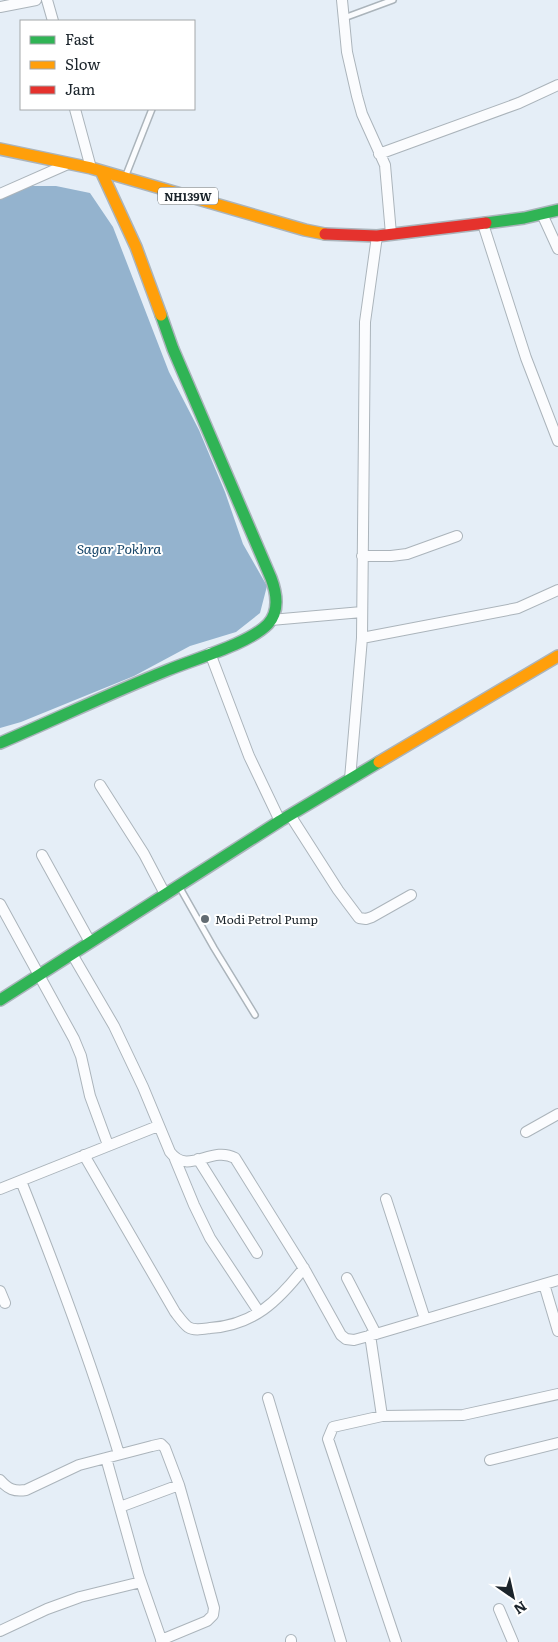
<svg xmlns="http://www.w3.org/2000/svg" width="558" height="1642" font-family="Literata,serif">
  <style>
    .water { fill: #94b3ce }
    .lines { fill: none; stroke-linecap: round; stroke-linejoin: round }
    .lane-casing { stroke: #abb4bb; stroke-width: 8 }
    .street-casing { stroke: #abb4bb; stroke-width: 12 }
    .fast-casing { stroke: #abb4bb; stroke-width: 14 }
    .slow-casing { stroke: #abb4bb; stroke-width: 14 }
    .jam-casing { stroke: #abb4bb; stroke-width: 14 }
    .lane { stroke: #fbfcfe; stroke-width: 5 }
    .street { stroke: #fbfcfe; stroke-width: 10 }
    .fast { stroke: #30b455; stroke-width: 11 }
    .slow { stroke: #ff9f0a; stroke-width: 11 }
    .jam { stroke: #e5322d; stroke-width: 11 }
    .poi-dot { fill: #626b72; stroke: #fff; stroke-width: 2 }
    .labels { text-anchor: middle; dominant-baseline: central; stroke-width: 4; stroke-linejoin: round; paint-order: stroke }
    .shield { fill: #fff; stroke: #5f666b; stroke-width: 1 }
    .shield-label { font-size: 11px; font-weight: bold; fill: #1b242b }
    .poi-label { font-size: 12px; fill: #1b242b; stroke: #fff; text-anchor: start }
    .water-label { font-size: 14px; font-style: italic; fill: #18476a; stroke: #fff }
  </style>
  <rect width="100%" height="100%" fill="#e5eef7"/>
  <path class="water" d="M31,186h25l34,7 23,34 56,145 30,58 26,62 18,52 24,42 -7,27 -24,19 -46,14 -56,30 -113,46 -21,6v-530z"/>
  <g class="lines">
    <g class="lane-casing">
      <path id="lane" d="M344,18l49,-18
        M126,175l26,-66
        M180,888l34,60 41,67"/>
    </g>
    <g class="street-casing">
      <path id="street" d="M47,0l6,21
        M342,0l5,52 10,44 5,18 23,51 6,69
        M0,7l36,-7
        M75,109l16,59
        M379,154l140,-51 39,-18
        M0,194l68,-30
        M542,214l16,35
        M483,224l43,134 32,83
        M362,556h29l16,-2 50,-18
        M271,620l91,-8
        M362,638l156,-30 40,-18
        M210,653l39,103 31,65
        M350,779l12,-141 3,-316 12,-86
        M100,785l44,69 21,40
        M290,815l48,75 21,28 7,1 6,-2 39,-22
        M42,855l48,87
        M0,904l74,135 7,17 9,40 18,49
        M72,954l42,72 29,61 27,65c18,24 41,-7 65,6l71,114 35,63 5,4 8,1 22,-6 182,-54
        M526,1132l32,-18
        M84,1155l91,157c4,5 8,11 13,15 6,4 15,2 22,1 44,-3 68,-27 94,-60
        M175,1159l19,46 16,33 49,74
        M198,1159l59,94
        M21,1181c36,90 70,181 98,273
        M0,1189l158,-63
        M386,1199l39,120
        M347,1278l29,56
        M544,1284l14,47
        M0,1291l5,12
        M370,1335l12,81 81,-1 95,-21
        M268,1398l73,244
        M382,1416l-49,11 -5,12 68,203
        M106,1458l33,118 23,66
        M490,1460l68,-17
        M0,1480c8,9 14,12 26,10l53,-25 73,-19 9,-2 4,4 14,37 35,123 -1,7 -6,6 -46,19
        M120,1507l59,-22
        M499,1609l14,33
        M0,1631l47,-22 33,-12 61,-15
        M291,1640v2"/>
    </g>
    <g class="fast-casing">
      <path id="fast" d="M486,223l38,-5 34,-8
        M0,743c56,-24 111,-50 168,-73 26,-11 81,-26 100,-46 12,-13 9,-30 3,-46l-98,-229 -12,-34
        M0,1000l280,-179 99,-59"/>
    </g>
    <g class="slow-casing">
      <path id="slow" d="M0,149l91,19 214,62 20,4
        M101,171l35,76 25,68
        M379,762l179,-106"/>
    </g>
    <g class="jam-casing">
      <path id="jam" d="M325,234l52,2 109,-13"/>
    </g>
    <use href="#lane" class="lane"/>
    <use href="#street" class="street"/>
    <use href="#fast" class="fast"/>
    <use href="#slow" class="slow"/>
    <use href="#jam" class="jam"/>
  </g>
  <circle class="poi-dot" cx="205" cy="919" r="5"/>
  <g class="labels">
    <rect class="shield" x="158" y="187.5" width="60" height="17" rx="4"/>
    <g class="shield-label">
      <text x="188" y="196">NH139W</text>
    </g>
    <g class="poi-label">
      <text x="215" y="919">Modi Petrol Pump</text>
    </g>
    <g class="water-label">
      <text x="119" y="548">Sagar Pokhra</text>
    </g>
  </g>
  <rect x="20" y="20" width="175" height="90" fill="#ffffff" stroke="#a4a7aa"/>
  <rect x="30" y="36" width="25" height="8" fill="#30b455" stroke="#a4a7aa"/>
  <text x="65" y="45" font-size="15" fill="#1b242b">Fast</text>
  <rect x="30" y="61" width="25" height="8" fill="#ff9f0a" stroke="#a4a7aa"/>
  <text x="65" y="70" font-size="15" fill="#1b242b">Slow</text>
  <rect x="30" y="86" width="25" height="8" fill="#e5322d" stroke="#a4a7aa"/>
  <text x="65" y="95" font-size="15" fill="#1b242b">Jam</text>
  <g transform="translate(513 1597) rotate(146)" stroke="#ffffff" stroke-width="4" paint-order="stroke">
  <path d="M0-4L9 19L0 12L-9 19Z" fill="#1b242b"/>
  <text y="-8" font-size="14" font-weight="bold" text-anchor="middle" fill="#1b242b">N</text>
  </g>
</svg>
